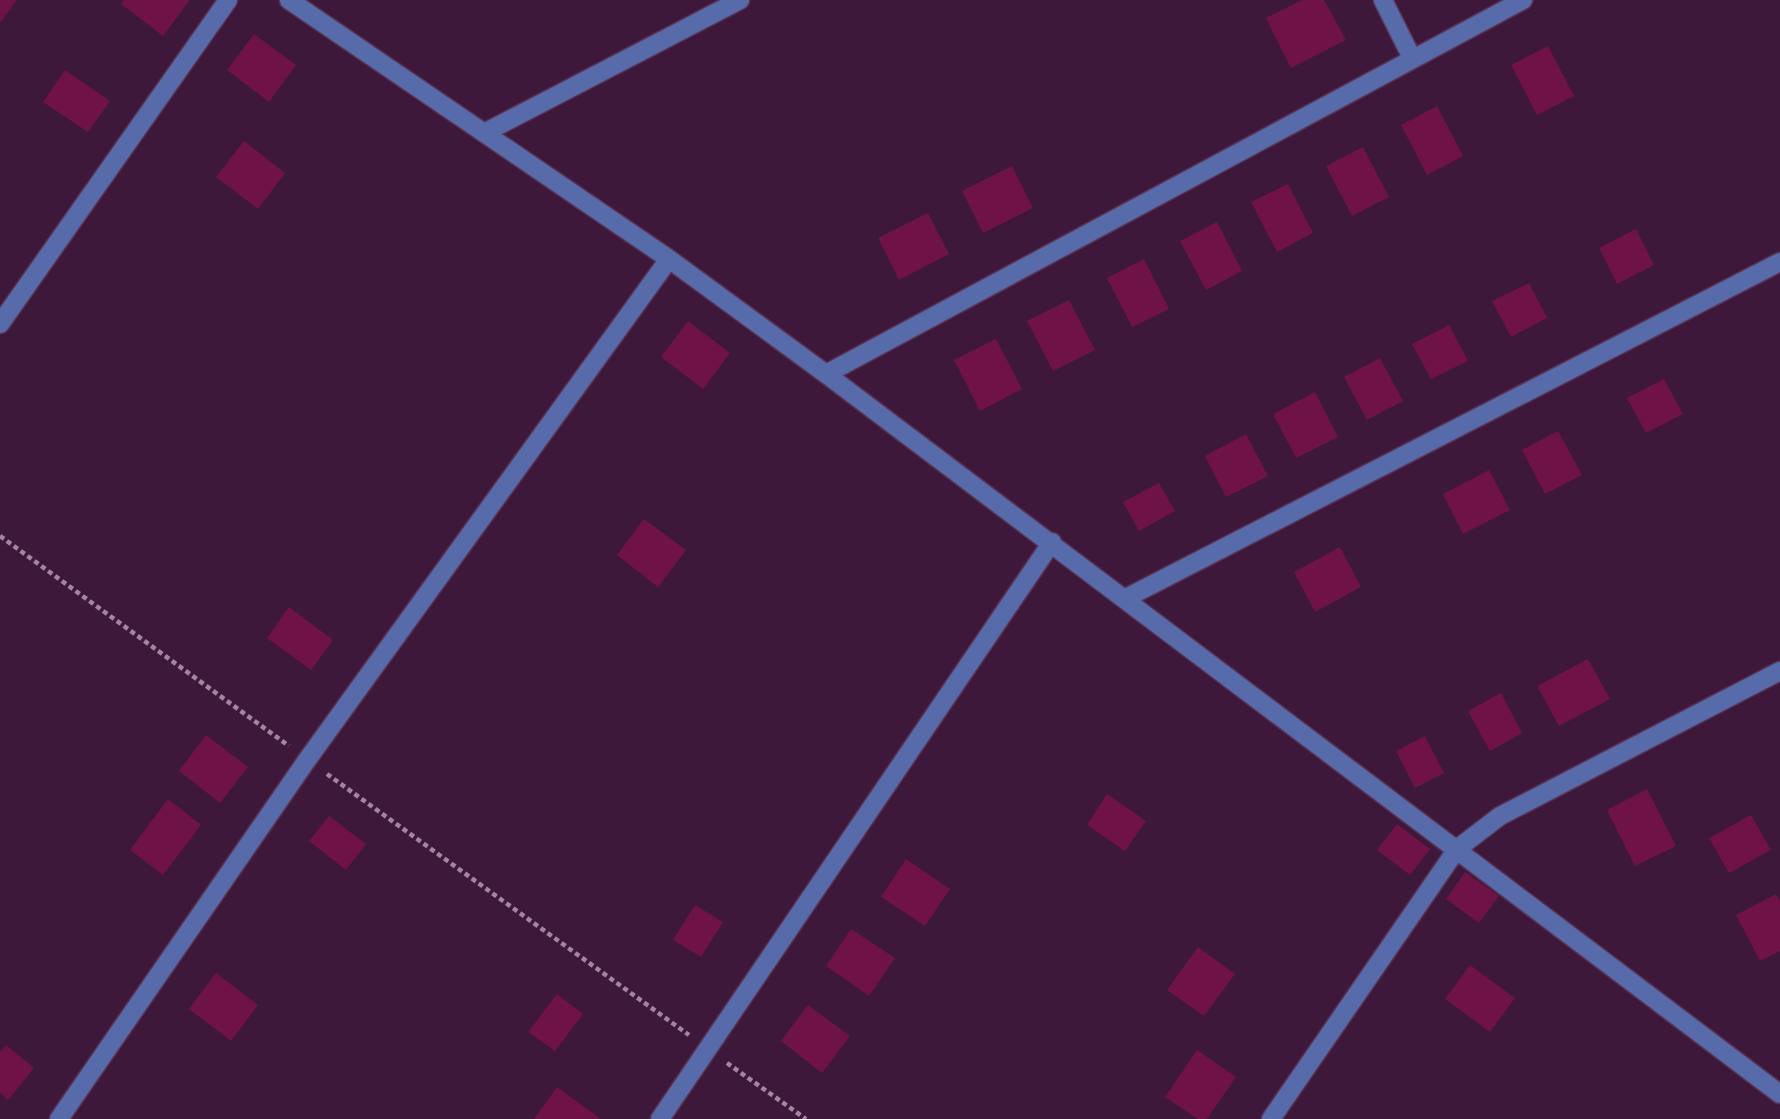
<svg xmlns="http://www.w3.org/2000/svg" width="1780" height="1119" font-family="'DejaVu Sans',sans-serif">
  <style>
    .building { fill: #6e1248 }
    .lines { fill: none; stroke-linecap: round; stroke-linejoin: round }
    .minor-casing { stroke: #593456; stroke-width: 21 }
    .path { stroke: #a485a1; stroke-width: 4.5; stroke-dasharray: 5 3.5; stroke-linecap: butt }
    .minor { stroke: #576bab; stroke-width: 18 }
  </style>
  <rect width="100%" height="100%" fill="#3e183b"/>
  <path class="building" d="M0,0h17l-17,23z
    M124,0h66l-27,36 -42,-32z
    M1302,0h22l22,40 -55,28 -25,-50z
    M254,34l42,31 -27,37 -42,-32z
    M1548,46l26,50 -37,19 -26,-50z
    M65,70l45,31 -22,31 -45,-30z
    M1437,106l26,50 -36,19 -26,-50z
    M244,141l41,32 -27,36 -42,-32z
    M1363,147l26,50 -37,19 -26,-50z
    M1012,166l21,42 -50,25 -21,-42z
    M1288,184l25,49 -36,19 -26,-50z
    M928,213l21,41 -50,26 -21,-42z
    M1217,222l25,49 -36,19 -26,-49z
    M1636,229l18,36 -37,19 -18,-36z
    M1144,259l25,50 -37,18 -25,-49z
    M1529,283l18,35 -36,19 -19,-36z
    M1069,300l26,50 -42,21 -26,-50z
    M688,321l42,32 -27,36 -42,-32z
    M1449,325l19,36 -37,18 -19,-35z
    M996,339l26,50 -42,22 -26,-51z
    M1380,358l23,43 -36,19 -23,-43z
    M1664,379l19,35 -37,19 -19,-35z
    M1315,392l23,45 -42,21 -23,-44z
    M1558,431l24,44 -37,19 -23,-44z
    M1246,434l22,42 -42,21 -21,-41z
    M1489,470l21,40 -47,24 -20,-40z
    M1159,483l16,28 -36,20 -16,-29z
    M644,519l42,31 -28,37 -41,-32z
    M1340,547l21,40 -46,25 -21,-40z
    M289,607l44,33 -22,30 -44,-32z
    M1588,659l22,40 -51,27 -22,-40z
    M1501,693l21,40 -32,18 -22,-40z
    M206,735l42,32 -28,36 -41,-32z
    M1425,736l19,37 -29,15 -19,-37z
    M1647,789l29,57 -41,20 -28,-56z
    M1107,794l39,27 -21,30 -38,-26z
    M168,799l33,26 -38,50 -33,-25z
    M1751,815l20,35 -42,23 -20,-35z
    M329,816l37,28 -20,26 -37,-29z
    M1397,824l33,25 -20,26 -33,-25z
    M906,859l44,30 -25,37 -44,-29z
    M1465,872l34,24 -20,27 -33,-24z
    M1776,894l4,7v50l-20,10 -24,-46z
    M695,905l28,17 -22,35 -28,-17z
    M851,929l44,29 -26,38 -43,-30z
    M1198,947l37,27 -31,42 -37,-26z
    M1470,965l45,33 -25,34 -45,-33z
    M216,973l42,32 -27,36 -42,-32z
    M557,994l26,20 -28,37 -27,-19z
    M808,1005l42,31 -28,37 -41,-32z
    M6,1045l28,23 -26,32 -8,-7v-41z
    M1197,1050l39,27 -29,42h-9l-33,-22z
    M557,1087l44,32h-67z"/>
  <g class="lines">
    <g class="minor-casing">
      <path id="minor" d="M289,0l380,259 157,115 954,720
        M1383,0l29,58
        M484,133l256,-133
        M0,324l228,-324
        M826,374l697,-374
        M1126,598l654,-336
        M59,1119l248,-359 362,-501
        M660,1119l392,-577
        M1271,1119l186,-270 43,-33 280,-145"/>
    </g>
    <path class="path" d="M0,536l289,210
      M327,774l362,261
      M727,1063l79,56"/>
    <use href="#minor" class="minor"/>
  </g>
</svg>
